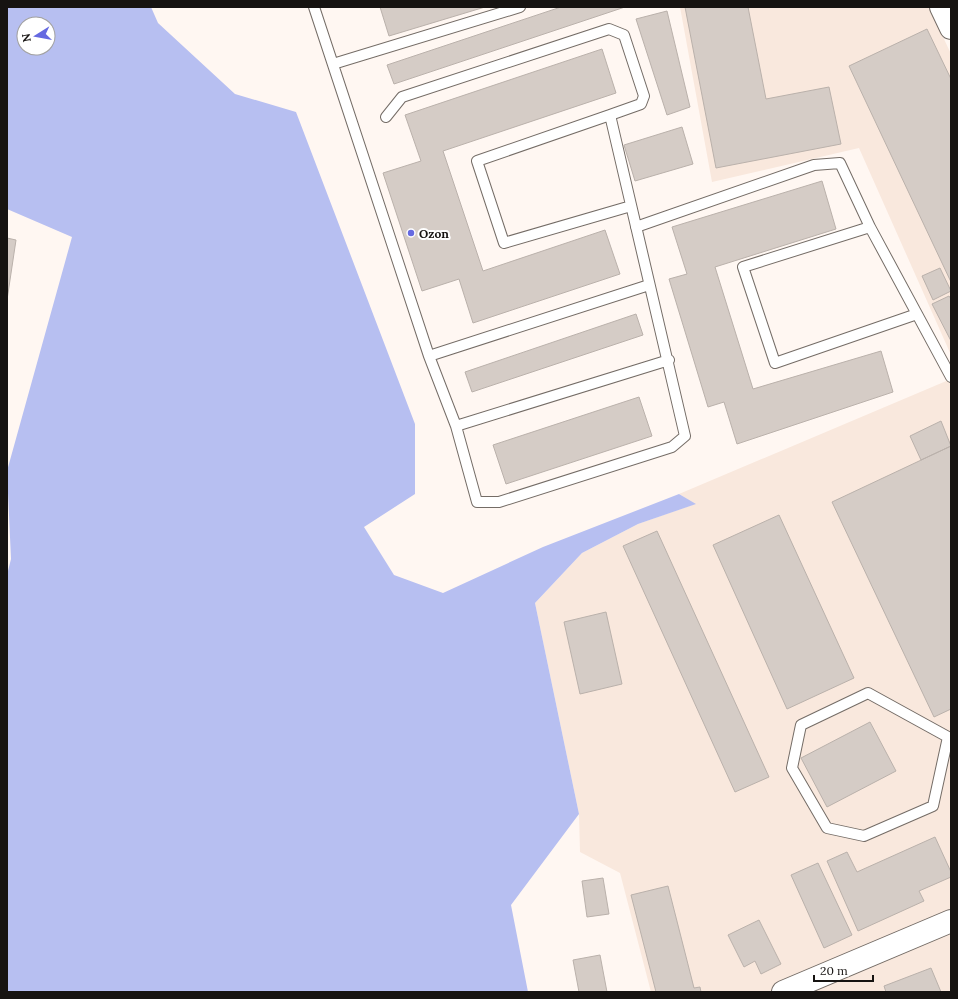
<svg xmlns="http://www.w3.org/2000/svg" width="958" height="999" font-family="Lora,serif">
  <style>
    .built { fill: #f9e8dd }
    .forest { fill: #b7bff1; fill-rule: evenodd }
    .building { fill: #d5ccc6; stroke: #bab1ab }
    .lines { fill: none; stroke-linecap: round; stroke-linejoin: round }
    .lane-casing { stroke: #746c66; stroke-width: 12 }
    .secondary-casing { stroke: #746c66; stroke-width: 24 }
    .lane { stroke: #fff; stroke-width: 10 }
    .secondary { stroke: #fff; stroke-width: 22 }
    .poi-dot { fill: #6569e1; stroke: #fff; stroke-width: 1.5 }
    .labels { text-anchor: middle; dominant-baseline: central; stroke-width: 4; stroke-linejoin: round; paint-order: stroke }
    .poi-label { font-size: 12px; font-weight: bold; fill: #161311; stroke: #fff; text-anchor: start }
  </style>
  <rect width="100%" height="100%" fill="#fff7f2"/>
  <path class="built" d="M680,7h249l22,47v301l-92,-207 -147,34z
    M951,379v613h-300l-31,-119 -40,-21 -1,-38 -44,-211 47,-50 56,-29 57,-20 -16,-10z"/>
  <path class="forest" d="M7,7h144l7,16 77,71 61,18 119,312v70l-51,33 30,48 49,18 100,-46 136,-53 17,10 -58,20 -56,29 -47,50 44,211 -68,91 17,87h-521v-417l4,-16 -4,-88 65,-234 -65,-28zM24,24h24v24h-24z"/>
  <path class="building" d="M380,7h105l-96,29z
    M561,7h64l-231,77 -7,-19z
    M685,7h63l18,92 63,-12 12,57 -125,24z
    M667,11l23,96 -23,8 -31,-96z
    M927,29l24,50v203l-102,-216z
    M602,49l14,44 -173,58 40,120 122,-41 15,44 -147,49 -14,-44 -37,12 -39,-118 38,-12 -16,-46z
    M682,127l11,37 -58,17 -11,-36z
    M822,181l14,48 -121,38 38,122 128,-38 12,41 -156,52 -13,-42 -16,5 -39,-128 18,-5 -15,-47z
    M7,238l9,2 -9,60z
    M940,268l11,23 -18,9 -11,-24z
    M949,296l2,3v42l-19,-37z
    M636,314l7,21 -171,57 -7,-20z
    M639,397l13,39 -146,48 -13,-39z
    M941,421l10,25 -30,14 -11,-24z
    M951,446v263l-17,8 -102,-215z
    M779,515l75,163 -67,31 -74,-164z
    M657,531l112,246 -34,15 -112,-246z
    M606,612l16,72 -42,10 -16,-72z
    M870,722l26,49 -69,36 -26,-49z
    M935,837l16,35v5l-32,14 5,10 -66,30 -31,-70 20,-9 10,20z
    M818,863l34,72 -28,13 -33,-73z
    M603,878l6,36 -22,3 -5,-36z
    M668,886l26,102 6,-1 1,5h-45l-25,-97z
    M759,920l22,44 -20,10 -6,-13 -11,6 -16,-32z
    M600,955l7,37h-28l-6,-32z
    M931,968l10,24h-55l-2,-6z"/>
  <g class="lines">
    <g class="lane-casing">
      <path id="lane" d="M314,7l115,349 27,70 21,76h22l173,-55 13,-11 -75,-321 -133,46 27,82 127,-37
        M333,64l187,-57
        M386,117l16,-20 207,-68 15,6 20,61 -3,8 -31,11
        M636,227l178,-62 26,-2 30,64
        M917,314l-142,49 -32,-96 127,-40 81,150
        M429,356l220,-71
        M456,426l213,-66
        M868,693l80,44 -15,69 -69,30 -37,-8 -35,-60 9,-43z"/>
    </g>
    <g class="secondary-casing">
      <path id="secondary" d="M941,7l10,21
        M783,992l168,-71"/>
    </g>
    <use href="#lane" class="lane"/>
    <use href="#secondary" class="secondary"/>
  </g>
  <circle class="poi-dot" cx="411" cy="233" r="4"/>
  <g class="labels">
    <g class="poi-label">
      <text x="419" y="233">Ozon</text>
    </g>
  </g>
  <rect width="958" height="999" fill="none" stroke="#161311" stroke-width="16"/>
  <g transform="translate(36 36) rotate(259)"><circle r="19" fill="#ffffff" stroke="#a2a1a0"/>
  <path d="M0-3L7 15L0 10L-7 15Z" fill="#6569e1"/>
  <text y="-6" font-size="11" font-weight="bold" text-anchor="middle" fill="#161311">N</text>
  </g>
  <path d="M814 975v6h59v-6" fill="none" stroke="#161311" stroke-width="2"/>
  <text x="820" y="975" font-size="12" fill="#161311" stroke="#ffffff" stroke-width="3" paint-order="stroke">20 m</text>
</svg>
